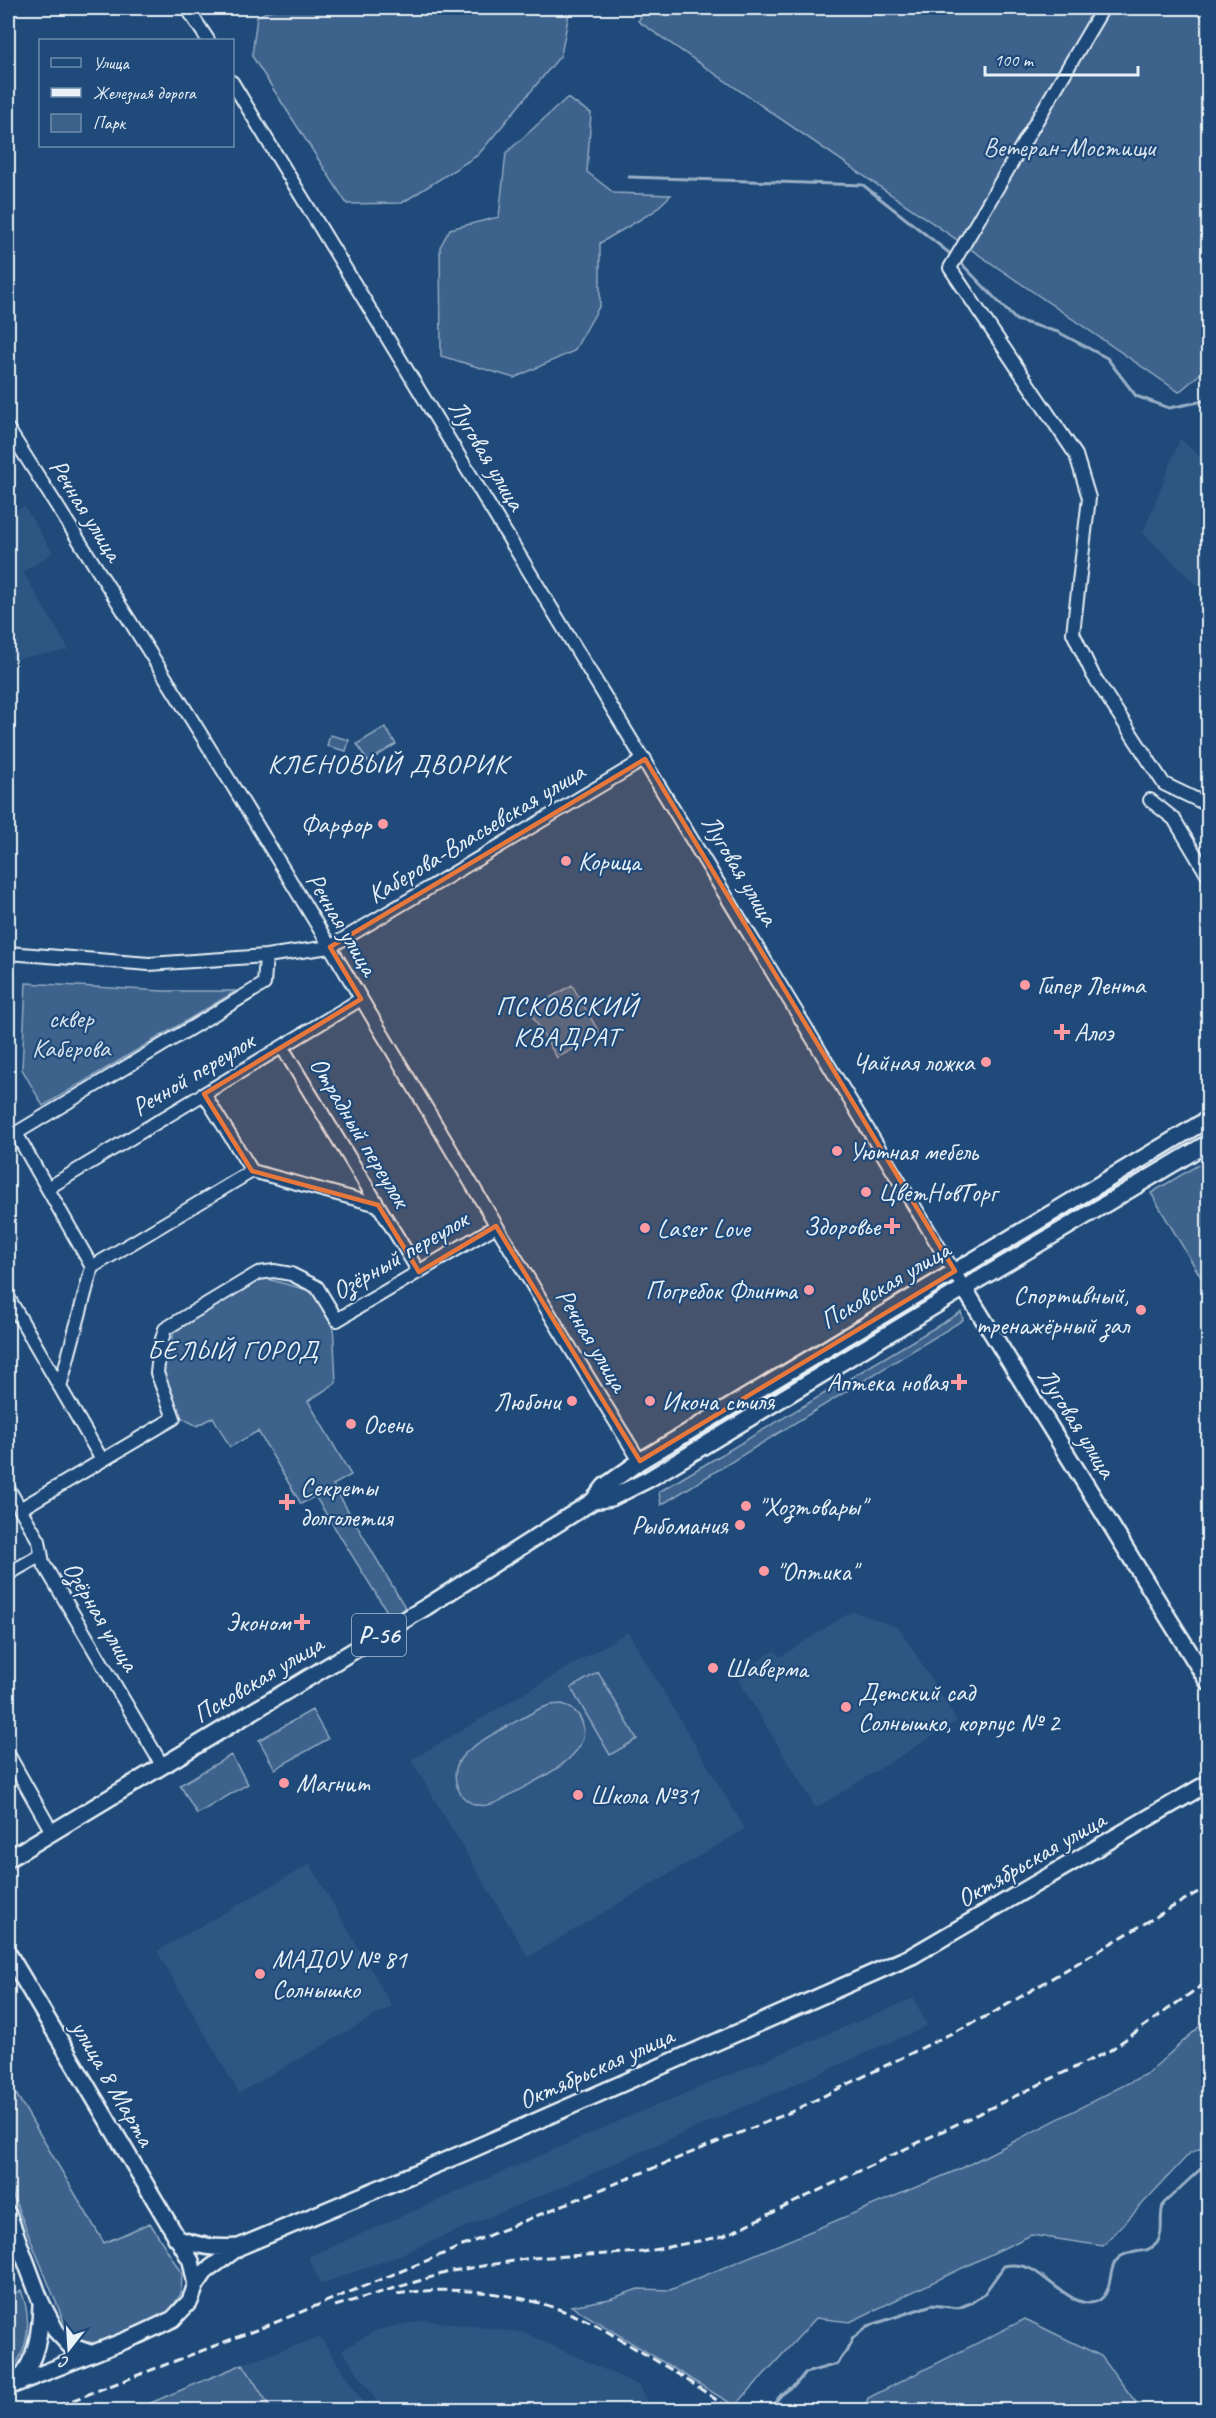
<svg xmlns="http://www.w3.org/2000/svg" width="1216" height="2418" font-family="Caveat,sans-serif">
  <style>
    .built { fill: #2e5683 }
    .green { fill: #3c628c; stroke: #92aac2; stroke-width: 1.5 }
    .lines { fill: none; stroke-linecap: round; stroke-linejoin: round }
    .stream { stroke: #9ab0c7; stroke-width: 3 }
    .minor-casing { stroke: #e8f1f8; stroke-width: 16 }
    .major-casing { stroke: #e8f1f8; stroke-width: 20 }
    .minor { stroke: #1f4a7a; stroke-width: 12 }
    .major { stroke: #1f4a7a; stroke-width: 15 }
    .rail { stroke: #e8f1f8; stroke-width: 3; stroke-dasharray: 9 4.5; stroke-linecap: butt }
    .marked { fill: #e8773b; fill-opacity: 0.2; stroke: #e8773b; stroke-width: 4.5; stroke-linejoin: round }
    .poi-dot { fill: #ff9aa2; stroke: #1f4a7a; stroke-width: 2 }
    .labels { text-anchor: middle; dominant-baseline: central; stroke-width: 4.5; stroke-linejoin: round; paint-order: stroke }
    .shield { fill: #1f4a7a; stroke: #acbfd2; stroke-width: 1.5 }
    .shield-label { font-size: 24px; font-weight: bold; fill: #e8f1f8 }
    .park-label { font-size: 26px; fill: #d7e3ed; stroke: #1f4a7a }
    .street-label { font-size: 26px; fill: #e8f1f8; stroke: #1f4a7a }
    .poi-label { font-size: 26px; fill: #e8f1f8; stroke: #1f4a7a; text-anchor: start }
    .neighbourhood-label { font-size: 27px; letter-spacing: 1.5px; fill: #e8f1f8; stroke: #1f4a7a }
  </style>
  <rect width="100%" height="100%" fill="#1f4a7a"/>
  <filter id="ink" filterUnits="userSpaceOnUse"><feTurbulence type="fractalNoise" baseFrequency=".0167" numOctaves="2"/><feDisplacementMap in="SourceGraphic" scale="12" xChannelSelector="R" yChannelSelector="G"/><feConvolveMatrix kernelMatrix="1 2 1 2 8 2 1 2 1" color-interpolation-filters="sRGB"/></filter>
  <g filter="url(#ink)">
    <path class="built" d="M1180,439l28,25v132l-65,-63z
      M24,506l29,47 -30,19 46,78 -61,10v-144z
      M852,1611l47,17 58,93 -141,87 -79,-130 3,-5 35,-23 5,7z
      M628,1632l117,197 -217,128 -117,-197z
      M310,1864l82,142 -153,87 -82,-142z
      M914,1998l13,28 -366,161 -171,72 -69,25 -13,-27 318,-139z
      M424,2320l102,13 114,53 11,24h-268l-41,-60 34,-20z
      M320,2337l48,73h-96l-29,-46z"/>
    <path class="green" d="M277,8h293l-9,47 -83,100 -76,48 -55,1 -95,-148 5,-40z
      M647,8h561v359l-29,25 -541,-371z
      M567,98l24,15 -4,59 27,21 57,2 -18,17 -53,31v62l-26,46 -60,27 -73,-22 -1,-109 10,-18 49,-12 7,-64z
      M385,727l11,17 -28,18 -11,-18z
      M330,735l19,5 -3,11 -19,-5z
      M26,983l137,8h73l-193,115 -21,-37z
      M572,985l28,49 -43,24 -28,-48z
      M1208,1159v130l-57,-96z
      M260,1277l51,14 22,31 3,61 -28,18 43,74 -18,10 73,124 -15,9 -76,-122 -14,8 -43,-73 -28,16 -17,-30 -16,9 -15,-8 -20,-41 13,-49z
      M961,1312l2,8 -302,185 -2,-13z
      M598,1672l39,67 -27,16 -39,-67z
      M562,1704c11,4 19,10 21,22 8,32 -51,56 -75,70 -9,6 -19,11 -30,9 -21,-4 -29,-30 -17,-47 12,-16 59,-38 78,-49l11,-4z
      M312,1710l16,29 -53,30 -16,-29z
      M231,1755l17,29 -51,30 -17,-29z
      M1208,2019v126l-18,8 -87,93 -72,-11 -181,87 -34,-4 -81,88 -164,-100 39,-7 28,-10 32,1 292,-122 186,-95z
      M8,2080l96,163 46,-20 32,51 -1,20 -15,22 -68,27 -18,-2 -13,-12 -59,-145z
      M21,2290c11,29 9,61 -13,84v-77z
      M1025,2319l76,37 40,53 -277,1 4,-12z
      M243,2364l29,46h-138z"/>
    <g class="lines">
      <path class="stream" d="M629,177l234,8 90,71
        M958,260l58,60 42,12 49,26 29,38 33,12 35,-7 4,-7
        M769,2410l12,-15 15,-11 9,-11 32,-9 9,-12 7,-14 15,-12 64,-21 26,3 13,-5 13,-9 20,-28c8,-2 18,-1 27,3 17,8 51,48 71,29 9,-8 7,-23 12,-34 10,-18 32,-7 43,-21 8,-11 1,-28 7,-40l44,-41"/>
      <g class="minor-casing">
        <path id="minor" d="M187,8l21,32
          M1103,8l-153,260 126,187 13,43 -16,135 20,42 71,109 44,21
          M232,82l732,1206
          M8,429c89,140 179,280 265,423 123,202 241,408 367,609
          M1150,800l24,19 34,57
          M8,953l141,11 117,-8 64,-9 315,-188
          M282,1047l137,225
          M204,1094l48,77
          M16,1133l76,134
          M8,1138l256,-154 2,-28
          M48,1188l313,-189
          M8,1297l94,163
          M60,1387l32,-120 160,-96 126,34
          M8,1488l31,53 4,22 119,202
          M20,1509l154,-91 -17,-45 3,-27 5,-17 93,-56 16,-2 17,3 26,13 20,33 159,-94
          M8,1574l33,-19
          M8,1754l44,78"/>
      </g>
      <g class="major-casing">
        <path id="major" d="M964,1288l244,394
          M593,1501l18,-3 38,-19 302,-183 257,-153
          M8,1859l418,-252 167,-106 12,-15 35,-25 568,-342
          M8,1953l183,308 5,24
          M8,2214l33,88 15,29 14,15 20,7
          M176,2238c22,8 39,11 62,9
          M18,2382c19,-24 22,-47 23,-77
          M8,2387l131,-52 34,-16 17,-18 6,-16 9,-13 34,-25 227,-95 446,-196 296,-173"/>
      </g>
      <use href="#minor" class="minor"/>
      <use href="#major" class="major"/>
      <path class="rail" d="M397,2294c64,-10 134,0 193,28 16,8 32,19 48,28 31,18 63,38 92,60
        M335,2306l117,-35 80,-13 111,-6 81,-16 385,-185 99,-70
        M47,2410l222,-85 522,-213 202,-99 215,-127"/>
    </g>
  </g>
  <path class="marked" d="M645,759l310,512 -315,190 -144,-235 -77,46 -41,-67 -126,-34 -48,-77 157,-95 -31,-52z"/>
  <g class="poi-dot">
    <circle cx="383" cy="824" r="6"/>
    <circle cx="566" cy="861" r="6"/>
    <circle cx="1025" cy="985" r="6"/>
    <path d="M1059 1023h6v6h6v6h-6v6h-6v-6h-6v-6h6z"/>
    <circle cx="986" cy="1062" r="6"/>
    <circle cx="837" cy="1151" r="6"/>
    <circle cx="866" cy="1192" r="6"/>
    <path d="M889 1217h6v6h6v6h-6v6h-6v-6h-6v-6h6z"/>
    <circle cx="645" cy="1228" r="6"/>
    <circle cx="809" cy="1290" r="6"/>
    <circle cx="1141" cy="1310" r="6"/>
    <path d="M956 1373h6v6h6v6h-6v6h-6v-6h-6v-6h6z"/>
    <circle cx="572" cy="1401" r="6"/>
    <circle cx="650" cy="1401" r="6"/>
    <circle cx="351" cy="1424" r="6"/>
    <path d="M284 1493h6v6h6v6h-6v6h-6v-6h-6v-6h6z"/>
    <circle cx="746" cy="1506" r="6"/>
    <circle cx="740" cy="1525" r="6"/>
    <circle cx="764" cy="1571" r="6"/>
    <path d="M299 1613h6v6h6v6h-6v6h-6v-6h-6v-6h6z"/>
    <circle cx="713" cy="1668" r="6"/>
    <circle cx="846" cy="1707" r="6"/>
    <circle cx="284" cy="1783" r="6"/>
    <circle cx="578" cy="1795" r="6"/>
    <circle cx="260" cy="1974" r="6"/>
  </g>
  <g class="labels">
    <rect class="shield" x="352" y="1614" width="54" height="42" rx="4.5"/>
    <g class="shield-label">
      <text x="379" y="1635">Р-56</text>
    </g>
    <g class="park-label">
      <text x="1069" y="147">Ветеран-Мостищи</text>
      <text x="71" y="1018">сквер<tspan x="71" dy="30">Каберова</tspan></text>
    </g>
    <g class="street-label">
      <text transform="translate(487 455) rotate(59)">Луговая улица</text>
      <text transform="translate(86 510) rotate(58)">Речная улица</text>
      <text transform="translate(476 833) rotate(-31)">Каберова-Власьевская улица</text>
      <text transform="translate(740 870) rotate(59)">Луговая улица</text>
      <text transform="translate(342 924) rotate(59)">Речная улица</text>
      <text transform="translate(193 1074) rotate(-31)">Речной переулок</text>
      <text transform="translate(360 1132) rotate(59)">Отрадный переулок</text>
      <text transform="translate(400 1255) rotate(-30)">Озёрный переулок</text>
      <text transform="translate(885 1285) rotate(-31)">Псковская улица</text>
      <text transform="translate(592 1340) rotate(59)">Речная улица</text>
      <text transform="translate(1077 1423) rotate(58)">Луговая улица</text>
      <text transform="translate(101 1616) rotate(59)">Озёрная улица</text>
      <text transform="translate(258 1679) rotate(-31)">Псковская улица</text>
      <text transform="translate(1031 1859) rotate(-30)">Октябрьская улица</text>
      <text transform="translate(596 2068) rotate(-24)">Октябрьская улица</text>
      <text transform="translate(113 2083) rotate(60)">улица 8 Марта</text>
    </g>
    <g class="poi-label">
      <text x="371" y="824" text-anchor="end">Фарфор</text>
      <text x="578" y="861">Корица</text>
      <text x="1037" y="985">Гипер Лента</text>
      <text x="1074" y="1032">Алоэ</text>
      <text x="974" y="1062" text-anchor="end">Чайная ложка</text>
      <text x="849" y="1151">Уютная мебель</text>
      <text x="878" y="1192">ЦветНовТорг</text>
      <text x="880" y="1226" text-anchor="end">Здоровье</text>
      <text x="657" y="1228">Laser Love</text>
      <text x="797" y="1290" text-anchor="end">Погребок Флинта</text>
      <text x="1129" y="1295" text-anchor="end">Спортивный,<tspan x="1129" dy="30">тренажёрный зал</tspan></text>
      <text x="947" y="1382" text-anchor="end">Аптека новая</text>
      <text x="560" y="1401" text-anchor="end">Любони</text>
      <text x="662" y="1401">Икона стиля</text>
      <text x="363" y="1424">Осень</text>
      <text x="300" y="1487">Секреты<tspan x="300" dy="30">долголетия</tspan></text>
      <text x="758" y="1506">"Хозтовары"</text>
      <text x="728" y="1525" text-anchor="end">Рыбомания</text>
      <text x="776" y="1571">"Оптика"</text>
      <text x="290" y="1622" text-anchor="end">Эконом</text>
      <text x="725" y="1668">Шаверма</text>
      <text x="858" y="1692">Детский сад<tspan x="858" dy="30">Солнышко, корпус № 2</tspan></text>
      <text x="296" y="1783">Магнит</text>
      <text x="590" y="1795">Школа №31</text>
      <text x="272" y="1959">МАДОУ № 81<tspan x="272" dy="30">Солнышко</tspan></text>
    </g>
    <g class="neighbourhood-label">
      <text x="388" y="764">КЛЕНОВЫЙ ДВОРИК</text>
      <text x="567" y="1006">ПСКОВСКИЙ<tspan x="567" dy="31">КВАДРАТ</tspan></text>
      <text x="233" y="1350">БЕЛЫЙ ГОРОД</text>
    </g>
  </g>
  <rect width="1216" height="2418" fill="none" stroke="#1f4a7a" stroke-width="30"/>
  <rect x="15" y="15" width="1186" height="2388" fill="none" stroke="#e8f1f8" stroke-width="2" filter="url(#ink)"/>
  <rect x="39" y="39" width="195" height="108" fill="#1f4a7a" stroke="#6f8dac" stroke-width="1.5"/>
  <rect x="51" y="58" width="30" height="9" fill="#1f4a7a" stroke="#6f8dac" stroke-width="1.5"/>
  <text x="93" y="69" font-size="18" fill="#e8f1f8">Улица</text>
  <rect x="51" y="88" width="30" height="9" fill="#e8f1f8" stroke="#6f8dac" stroke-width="1.5"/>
  <text x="93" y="99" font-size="18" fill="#e8f1f8">Железная дорога</text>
  <rect x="51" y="114" width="30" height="18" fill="#3c628c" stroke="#6f8dac" stroke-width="1.5"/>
  <text x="93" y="129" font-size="18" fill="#e8f1f8">Парк</text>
  <g transform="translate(69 2349) rotate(197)" stroke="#1f4a7a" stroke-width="4.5" paint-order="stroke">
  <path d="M0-4.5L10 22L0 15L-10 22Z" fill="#e8f1f8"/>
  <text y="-9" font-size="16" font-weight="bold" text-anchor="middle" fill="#e8f1f8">С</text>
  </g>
  <path d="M985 66v9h153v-9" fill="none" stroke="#e8f1f8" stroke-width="3"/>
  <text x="994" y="66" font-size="18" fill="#e8f1f8" stroke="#1f4a7a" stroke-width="4.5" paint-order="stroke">100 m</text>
</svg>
